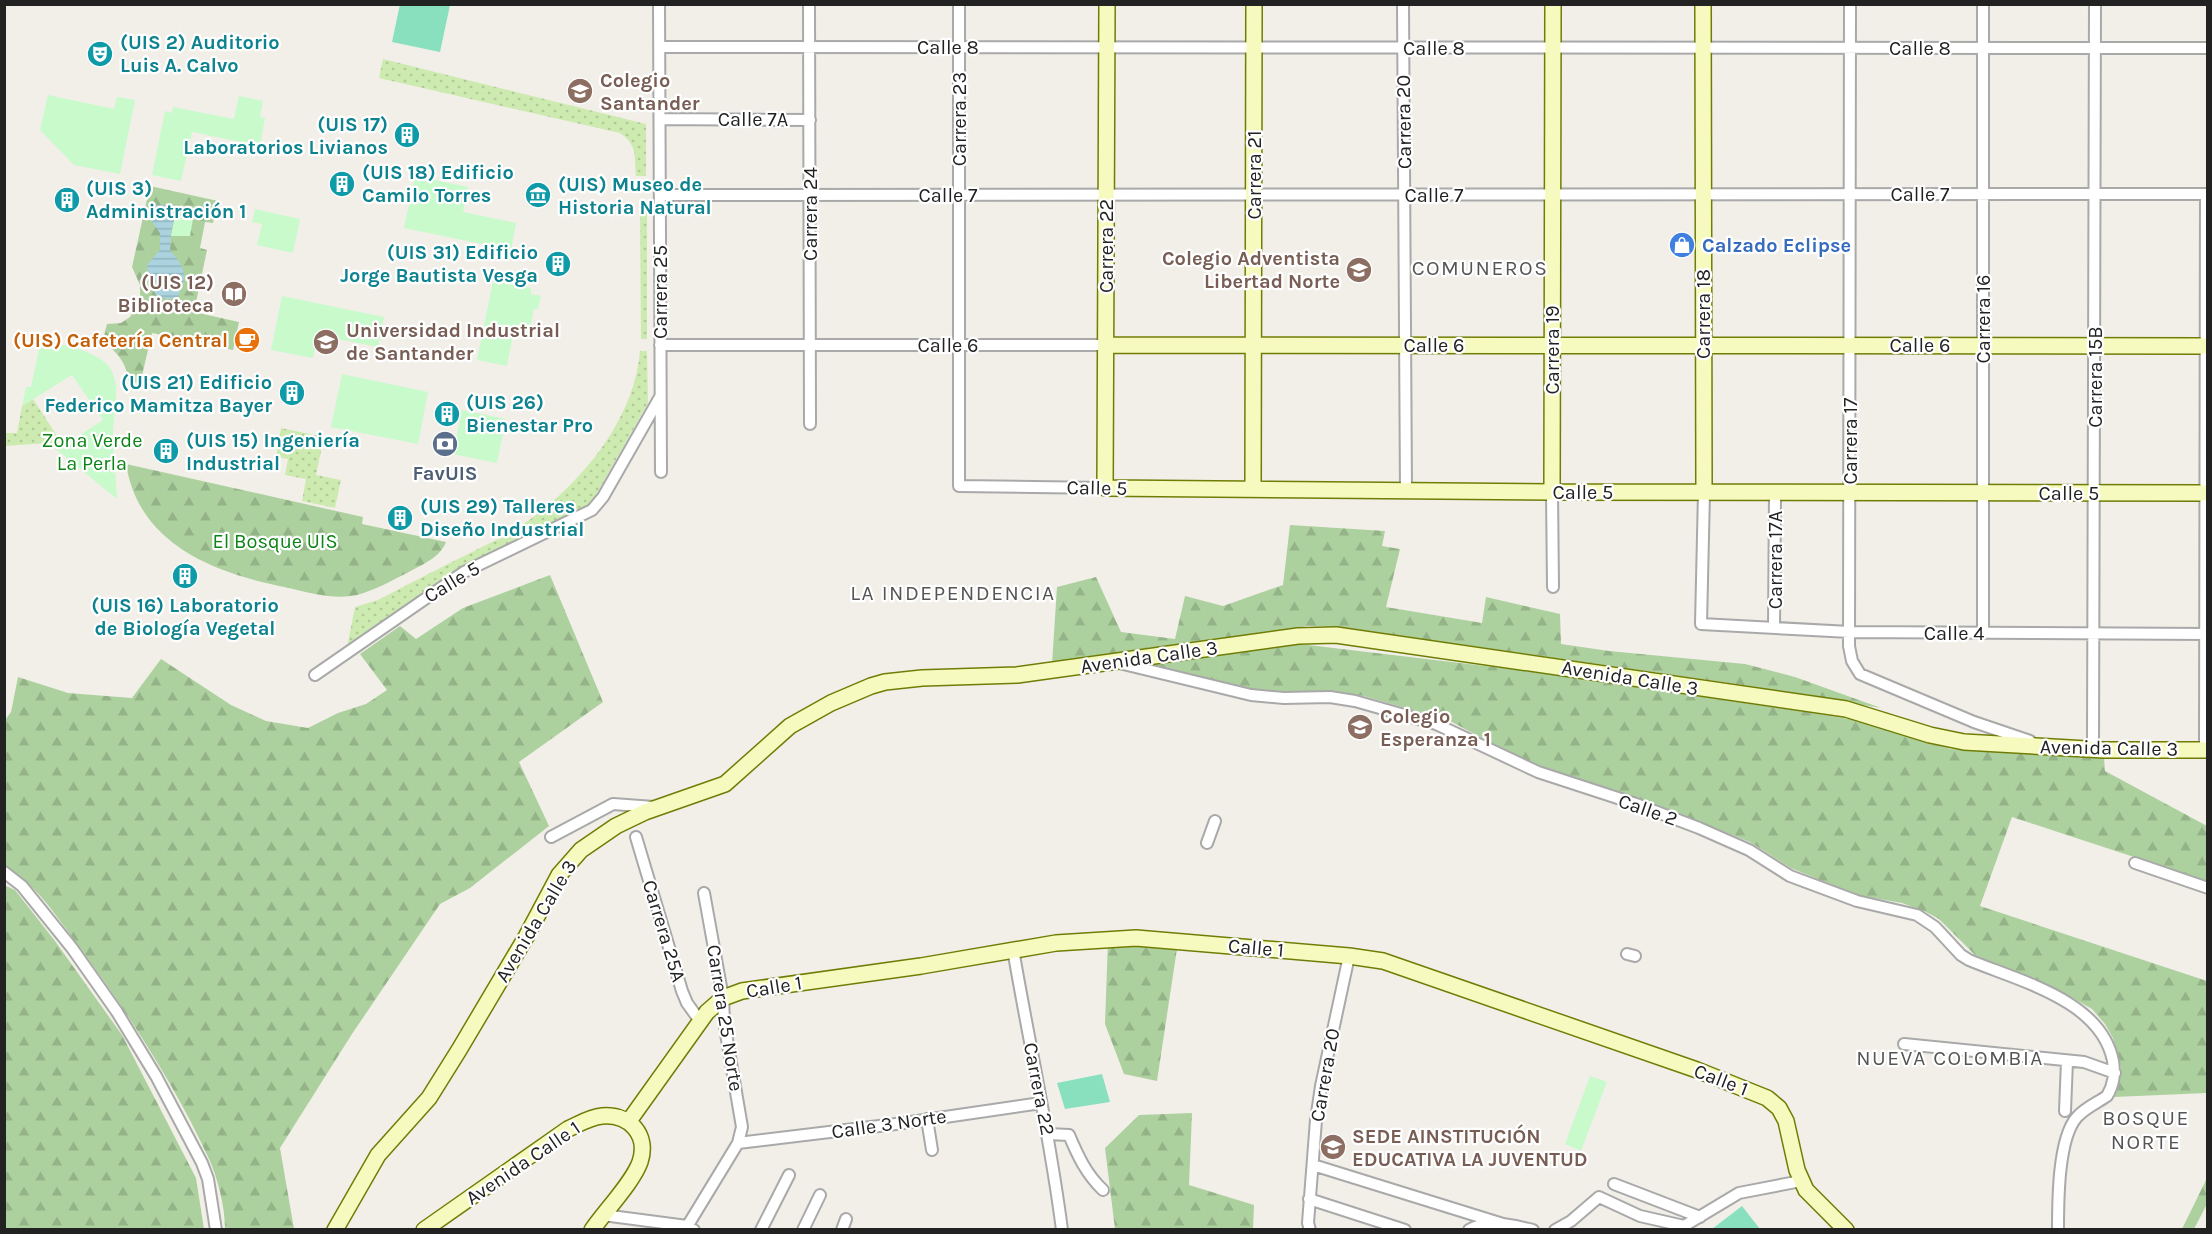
<svg xmlns="http://www.w3.org/2000/svg" width="2212" height="1234" font-family="Karla,sans-serif">
  <style>
    .grass { fill: url(#grass-dots) }
    .forest { fill: url(#forest-firs) }
    .park { fill: #c8facc }
    .pitch { fill: #88e0be }
    .water { fill: url(#water-rules) }
    .lines { fill: none; stroke-linecap: round; stroke-linejoin: round }
    .street-casing { stroke: #a9a9a9; stroke-width: 14 }
    .secondary-casing { stroke: #707d05; stroke-width: 18 }
    .street { stroke: #fff; stroke-width: 10 }
    .secondary { stroke: #f7fabf; stroke-width: 15 }
    .labels { text-anchor: middle; dominant-baseline: central; stroke-width: 4.5; stroke-linejoin: round; paint-order: stroke }
    .culture-label { font-size: 20px; font-weight: bold; fill: #0d838f; stroke: #fff; text-anchor: start }
    .street-label { font-size: 20px; fill: #222; stroke: #fff }
    .education-label { font-size: 20px; font-weight: bold; fill: #785e54; stroke: #fff; text-anchor: start }
    .shop-label { font-size: 20px; font-weight: bold; fill: #366cbe; stroke: #fff; text-anchor: start }
    .food-label { font-size: 20px; font-weight: bold; fill: #c56008; stroke: #fff; text-anchor: end }
    .park-label { font-size: 20px; fill: #0c8416; stroke: #fff }
    .service-label { font-size: 20px; font-weight: bold; fill: #4e5e75; stroke: #fff }
    .neighbourhood-label { font-size: 21px; letter-spacing: 1.5px; fill: #555; stroke: #fff }
  </style>
  <defs>
    <pattern id="grass-dots" width="8" height="8" patternUnits="userSpaceOnUse" patternTransform="scale(1.5)"><rect width="8" height="8" fill="#cdebb0"/><path d="M2 2h.1M6 6h.1" fill="none" stroke="#b0c997" stroke-width="1.8" stroke-linecap="round"/></pattern>
    <pattern id="forest-firs" width="22" height="20" patternUnits="userSpaceOnUse" patternTransform="scale(1.5)"><rect width="22" height="20" fill="#add19e"/><path d="M5 1l3.5 6h-7zM16 11l3.5 6h-7z" fill="#95b388"/></pattern>
    <pattern id="water-rules" width="6" height="5" patternUnits="userSpaceOnUse" patternTransform="scale(1.5)"><rect width="6" height="5" fill="#aad3df"/><path d="M0 2.5h6" fill="none" stroke="#92b5bf"/></pattern>
  </defs>
  <rect width="100%" height="100%" fill="#f2efe9"/>
  <path class="grass" d="M383,59l263,65v52h-10c-2,-19 2,-31 -16,-43l-241,-55z
    M640,210h7v129h-6z
    M640,351h7l1,52 -59,104 -120,57 -122,83 8,-40 23,-7c30,-16 60,-31 90,-46 15,-8 30,-14 45,-23 60,-38 121,-106 127,-180z
    M33,399l30,46 -6,5 -9,-7 -43,3v-13h12l5,-27z
    M281,428l43,9 -8,38 25,5 -6,28 -33,-7 4,-22 -21,-4 3,-16 -12,-2z"/>
  <path class="forest" d="M150,186l68,15 -5,22 -8,-1 -5,26 7,2 -13,62 45,10 -6,28 -81,-17 -12,51 -12,-3c-1,-18 -11,-30 -26,-39l5,-18 14,-1 9,-6 10,-19v-13l-8,-18z
    M126,464l237,53 -1,7 84,18c-6,16 -25,23 -39,31 -16,8 -32,17 -50,22 -22,5 -47,-2 -68,-7 -72,-14 -150,-42 -163,-124z
    M1290,525l95,6 -3,15 18,3 -14,58 96,16 4,-26 74,17 1,30 48,7 136,13 50,13 86,31 -138,-23 -404,-58 -31,-1 -256,38 5,-77 39,-10 25,55 54,7 10,-43 38,10 60,-21z
    M550,575l53,127 -84,60 30,64 -79,62 -30,16 -88,130 -72,114 14,81h-69c0,-22 -7,-50 -16,-70 -35,-76 -82,-147 -131,-214 -21,-28 -42,-61 -73,-79v-146l6,-8 7,-35 50,16 64,5 29,-39 70,46 35,16 42,7 30,-15 28,-9 21,-14 -27,-36 40,-28 16,13 47,-31z
    M1300,644l219,26 287,42 49,8 96,29 153,9 1,13 102,55v55l-195,-64 -32,89 227,75v112l-93,4 7,-29 -8,-30 -8,-14 -13,-15 -28,-16 -89,-38 -36,-36 -13,-7 -24,-9 -46,-8 -65,-27 -41,-26 -98,-39 -43,-12 -54,-19 -45,-19 -60,-32 -86,-25 -24,-4h-66l-21,-3 -114,-25z
    M4,885l11,5 40,51 67,94 74,143 8,51h-199z
    M1108,940l70,2 -21,139 -33,-7 -19,-50z
    M1192,1113l-3,72 65,20 -1,24h-138l-10,-81 34,-33z
    M2207,1178v26l-13,25h-12z"/>
  <path class="park" d="M48,95l66,14 3,-12 18,3 -15,74 -46,-9 -34,-35z
    M239,96l24,5 -3,16 5,1 -5,28 -68,-14 -11,49 -29,-6 13,-64 7,2 1,-6 61,12z
    M415,176l53,11 -5,25 53,11 -5,27 -107,-22z
    M255,209l45,10 -7,34 -36,-8 5,-21 -10,-2z
    M175,215l18,4 -3,17h-19z
    M493,281l38,7v6l10,2 -3,13h-4l-5,24 -15,-3 -7,36 -30,-6z
    M282,296l102,21 -6,30 -60,-12 -5,23 -42,-8z
    M41,340c20,5 44,8 61,20 23,16 11,51 11,74 0,21 3,43 4,65l-60,-49 46,-30 -31,-45 -50,31 4,-19h5z
    M342,374l86,18 -10,52 -87,-17z
    M462,410l44,9 -9,44 -44,-9z
    M1590,1076l17,6 -26,69 -16,-7z"/>
  <path class="pitch" d="M400,4l50,1 -10,47 -48,-10z
    M1102,1074l8,28 -45,7 -8,-26z
    M1742,1206l18,23h-48z"/>
  <path class="water" d="M156,205h11l8,10 -4,17 -1,18c16,20 18,24 7,48l-9,1 -12,-4 -7,-15 -2,-15 13,-15v-17l-9,-13z"/>
  <g class="lines">
    <g class="street-casing">
      <path id="street" d="M659,4l2,468
        M809,4l1,420
        M959,4v482l146,2
        M1403,4l3,487
        M1850,4l-1,642 3,15 8,13 114,48 56,19
        M660,47l1548,1
        M660,119l150,1
        M660,195l1548,-1
        M660,345h446
        M1552,492l1,95
        M1704,492l-3,132 149,8 358,2
        M1774,628l1,-135
        M1983,633v-629
        M1119,663l132,32 33,3 46,-1 25,4 81,23 102,48 98,32 63,24 50,22 41,26 67,25 60,14 18,12 26,28 8,5c50,21 132,40 144,101 2,13 1,23 -6,35 -10,7 -21,11 -30,21 -19,21 -19,84 -19,113
        M315,675l149,-103 128,-62 11,-13 57,-100
        M2093,749l2,-745
        M2205,750l1,-556
        M551,837l62,-33 41,3
        M636,837l46,154 5,12 13,18
        M1207,843l8,-22
        M2135,863l73,25
        M4,872l18,14 50,62 45,64 39,64 46,87 6,16 8,51
        M1013,949c16,94 37,186 49,281
        M1627,954l8,2
        M1904,1044l180,18 31,11
        M2065,1111l2,-50
        M927,1119l5,31
        M1048,1134l21,1c9,21 17,39 34,55
        M738,1143l166,-20 137,-20
        M1313,1165l190,59
        M1614,1184l86,33
        M1309,1199l96,31
        M603,1215l84,11 7,4
        M685,1230l53,-87 4,-16 -18,-105 -1,-24 -19,-105
        M761,1230l28,-55
        M803,1230l17,-35
        M842,1230l4,-11
        M1310,1230l-2,-7 8,-103 5,-34 28,-130
        M1469,1230c19,-12 43,-5 64,0
        M1555,1230l16,-9 28,-24 41,19 44,10 55,-33 62,-12"/>
    </g>
    <g class="secondary-casing">
      <path id="secondary" d="M1107,4l-2,484 447,4 656,1
        M1703,4l1,488
        M1106,345l1102,1
        M1253,489l1,-485
        M1552,492l1,-488
        M629,1121l78,-109 16,-14 19,-7 179,-25 135,-23 80,-5 213,18 34,5 314,109 70,28 12,10 7,13 11,49 9,20 40,40
        M335,1230l43,-75 51,-57 30,-48 67,-113 33,-62 22,-25 35,-24 29,-14 80,-28 65,-58 41,-23 40,-17 14,-4 37,-4 95,-3 281,-39 38,-1 510,74 84,26 34,7 140,8h104
        M424,1230l144,-101c11,-5 22,-12 34,-13 28,-2 47,19 38,46 -7,20 -35,49 -48,68"/>
    </g>
    <use href="#street" class="street"/>
    <use href="#secondary" class="secondary"/>
  </g>
  <defs>
    <g id="theatre-disc" transform="scale(1.35)"><circle r="9.5" fill="#0f9aa8" stroke="#fff"/><path d="M-5-5.5Q0-4 5-5.5V0Q5 5 0 6Q-5 5-5 0ZM-3.3-2.5H-1v1.5H-3.3ZM1-2.5H3.3v1.5H1ZM-2.8 1Q0 5.5 2.8 1Z" fill="#fff"/></g>
    <g id="school-disc" transform="scale(1.35)"><circle r="9.5" fill="#8d6e63" stroke="#fff"/><path d="M0-5L7-2L0 1L-7-2ZM-4 1L0 2.5L4 1V4Q0 6-4 4Z" fill="#fff"/></g>
    <g id="building-disc" transform="scale(1.35)"><circle r="9.5" fill="#0f9aa8" stroke="#fff"/><path d="M-4-6H4V6H1V3H-1V6H-4ZM-2.5-4.3h1.7v1.8h-1.7ZM.8-4.3h1.7v1.8H.8ZM-2.5-1h1.7V.8h-1.7ZM.8-1h1.7V.8H.8Z" fill="#fff"/></g>
    <g id="museum-disc" transform="scale(1.35)"><circle r="9.5" fill="#0f9aa8" stroke="#fff"/><path d="M0-6L6-3V-2H-6V-3ZM-5-1h2V3h-2ZM-1-1h2V3h-2ZM3-1h2V3H3ZM-6 4H6V6H-6Z" fill="#fff"/></g>
    <g id="shop-disc" transform="scale(1.35)"><circle r="9.5" fill="#3f7fe0" stroke="#fff"/><path d="M-5-2.5h2.3a2.7 3.5 0 0 1 5.4 0H5L5.5 6h-11ZM-1.5-2.5h3a1.5 2.3 0 0 0-3 0Z" fill="#fff"/></g>
    <g id="library-disc" transform="scale(1.35)"><circle r="9.5" fill="#8d6e63" stroke="#fff"/><path d="M-6-4Q-3-5.5-.7-3.5V5Q-3 3-6 4ZM6-4Q3-5.5 .7-3.5V5Q3 3 6 4Z" fill="#fff"/></g>
    <g id="cafe-disc" transform="scale(1.35)"><circle r="9.5" fill="#e8710a" stroke="#fff"/><path d="M-5.5-4.5H6V0H3Q3 3.5 0 3.5H-2.5Q-5.5 3.5-5.5 0ZM3-3.2v2h1.7v-2ZM-6 4.5H4V6H-6Z" fill="#fff"/></g>
    <g id="university-disc" transform="scale(1.35)"><circle r="9.5" fill="#8d6e63" stroke="#fff"/><path d="M0-5L7-2L0 1L-7-2ZM-4 1L0 2.5L4 1V4Q0 6-4 4Z" fill="#fff"/></g>
    <g id="bank-disc" transform="scale(1.35)"><circle r="9.5" fill="#5c6f8a" stroke="#fff"/><path d="M-6-4H6V4H-6ZM0-2.3a2.3 2.3 0 1 0 0 4.6a2.3 2.3 0 1 0 0-4.6Z" fill="#fff"/></g>
  </defs>
  <g fill-rule="evenodd">
    <use href="#theatre-disc" x="100" y="54"/>
    <use href="#school-disc" x="580" y="91"/>
    <use href="#building-disc" x="407" y="135"/>
    <use href="#building-disc" x="342" y="184"/>
    <use href="#museum-disc" x="538" y="195"/>
    <use href="#building-disc" x="67" y="200"/>
    <use href="#shop-disc" x="1682" y="245"/>
    <use href="#building-disc" x="558" y="264"/>
    <use href="#school-disc" x="1359" y="270"/>
    <use href="#library-disc" x="234" y="294"/>
    <use href="#cafe-disc" x="247" y="340"/>
    <use href="#university-disc" x="326" y="342"/>
    <use href="#building-disc" x="292" y="393"/>
    <use href="#building-disc" x="447" y="414"/>
    <use href="#bank-disc" x="445" y="444"/>
    <use href="#building-disc" x="166" y="451"/>
    <use href="#building-disc" x="400" y="518"/>
    <use href="#building-disc" x="185" y="576"/>
    <use href="#school-disc" x="1360" y="727"/>
    <use href="#school-disc" x="1333" y="1147"/>
  </g>
  <g class="labels">
    <g class="culture-label">
      <text x="120" y="42">(UIS 2) Auditorio<tspan x="120" dy="23">Luis A. Calvo</tspan></text>
      <text x="388" y="124" text-anchor="end">(UIS 17)<tspan x="388" dy="23">Laboratorios Livianos</tspan></text>
      <text x="362" y="172">(UIS 18) Edificio<tspan x="362" dy="23">Camilo Torres</tspan></text>
      <text x="558" y="184">(UIS) Museo de<tspan x="558" dy="23">Historia Natural</tspan></text>
      <text x="86" y="188">(UIS 3)<tspan x="86" dy="23">Administración 1</tspan></text>
      <text x="538" y="252" text-anchor="end">(UIS 31) Edificio<tspan x="538" dy="23">Jorge Bautista Vesga</tspan></text>
      <text x="272" y="382" text-anchor="end">(UIS 21) Edificio<tspan x="272" dy="23">Federico Mamitza Bayer</tspan></text>
      <text x="466" y="402">(UIS 26)<tspan x="466" dy="23">Bienestar Pro</tspan></text>
      <text x="186" y="440">(UIS 15) Ingeniería<tspan x="186" dy="23">Industrial</tspan></text>
      <text x="420" y="506">(UIS 29) Talleres<tspan x="420" dy="23">Diseño Industrial</tspan></text>
      <text x="185" y="605" text-anchor="middle">(UIS 16) Laboratorio<tspan x="185" dy="23">de Biología Vegetal</tspan></text>
    </g>
    <g class="street-label">
      <text x="948" y="47">Calle 8</text>
      <text x="1434" y="48">Calle 8</text>
      <text x="1920" y="48">Calle 8</text>
      <text x="753" y="119">Calle 7A</text>
      <text transform="translate(959 119) rotate(-90)">Carrera 23</text>
      <text transform="translate(1404 122) rotate(-91)">Carrera 20</text>
      <text transform="translate(1254 175) rotate(-90)">Carrera 21</text>
      <text x="1920" y="194">Calle 7</text>
      <text x="948" y="195">Calle 7</text>
      <text x="1434" y="195">Calle 7</text>
      <text transform="translate(810 214) rotate(-90)">Carrera 24</text>
      <text transform="translate(1106 246) rotate(-90)">Carrera 22</text>
      <text transform="translate(660 292) rotate(-90)">Carrera 25</text>
      <text transform="translate(1703 314) rotate(-90)">Carrera 18</text>
      <text transform="translate(1983 319) rotate(-90)">Carrera 16</text>
      <text x="948" y="345">Calle 6</text>
      <text x="1434" y="345">Calle 6</text>
      <text x="1920" y="345">Calle 6</text>
      <text transform="translate(1552 350) rotate(-90)">Carrera 19</text>
      <text transform="translate(2095 377) rotate(-90)">Carrera 15B</text>
      <text transform="translate(1850 441) rotate(-90)">Carrera 17</text>
      <text transform="translate(1097 488) rotate(1)">Calle 5</text>
      <text x="1583" y="492">Calle 5</text>
      <text x="2069" y="493">Calle 5</text>
      <text transform="translate(1775 560) rotate(-90)">Carrera 17A</text>
      <text transform="translate(452 582) rotate(-31)">Calle 5</text>
      <text x="1954" y="633">Calle 4</text>
      <text transform="translate(1149 657) rotate(-8)">Avenida Calle 3</text>
      <text transform="translate(1630 678) rotate(9)">Avenida Calle 3</text>
      <text transform="translate(2109 748) rotate(1)">Avenida Calle 3</text>
      <text transform="translate(1648 810) rotate(19)">Calle 2</text>
      <text transform="translate(536 921) rotate(-59)">Avenida Calle 3</text>
      <text transform="translate(664 931) rotate(73)">Carrera 25A</text>
      <text transform="translate(1256 948) rotate(5)">Calle 1</text>
      <text transform="translate(774 987) rotate(-9)">Calle 1</text>
      <text transform="translate(725 1018) rotate(81)">Carrera 25 Norte</text>
      <text transform="translate(1325 1075) rotate(-80)">Carrera 20</text>
      <text transform="translate(1721 1080) rotate(21)">Calle 1</text>
      <text transform="translate(1039 1089) rotate(79)">Carrera 22</text>
      <text transform="translate(889 1124) rotate(-8)">Calle 3 Norte</text>
      <text transform="translate(523 1163) rotate(-34)">Avenida Calle 1</text>
    </g>
    <g class="education-label">
      <text x="600" y="80">Colegio<tspan x="600" dy="23">Santander</tspan></text>
      <text x="1340" y="258" text-anchor="end">Colegio Adventista<tspan x="1340" dy="23">Libertad Norte</tspan></text>
      <text x="214" y="282" text-anchor="end">(UIS 12)<tspan x="214" dy="23">Biblioteca</tspan></text>
      <text x="346" y="330">Universidad Industrial<tspan x="346" dy="23">de Santander</tspan></text>
      <text x="1380" y="716">Colegio<tspan x="1380" dy="23">Esperanza 1</tspan></text>
      <text x="1352" y="1136">SEDE AINSTITUCIÓN<tspan x="1352" dy="23">EDUCATIVA LA JUVENTUD</tspan></text>
    </g>
    <g class="shop-label">
      <text x="1702" y="245">Calzado Eclipse</text>
    </g>
    <g class="food-label">
      <text x="228" y="340">(UIS) Cafetería Central</text>
    </g>
    <g class="park-label">
      <text x="92" y="440">Zona Verde<tspan x="92" dy="23">La Perla</tspan></text>
      <text x="275" y="541">El Bosque UIS</text>
    </g>
    <g class="service-label">
      <text x="445" y="473">FavUIS</text>
    </g>
    <g class="neighbourhood-label">
      <text x="1480" y="268">COMUNEROS</text>
      <text x="953" y="593">LA INDEPENDENCIA</text>
      <text x="1950" y="1058">NUEVA COLOMBIA</text>
      <text x="2146" y="1118">BOSQUE<tspan x="2146" dy="24">NORTE</tspan></text>
    </g>
  </g>
  <rect width="2212" height="1234" fill="none" stroke="#222222" stroke-width="12"/>
</svg>
